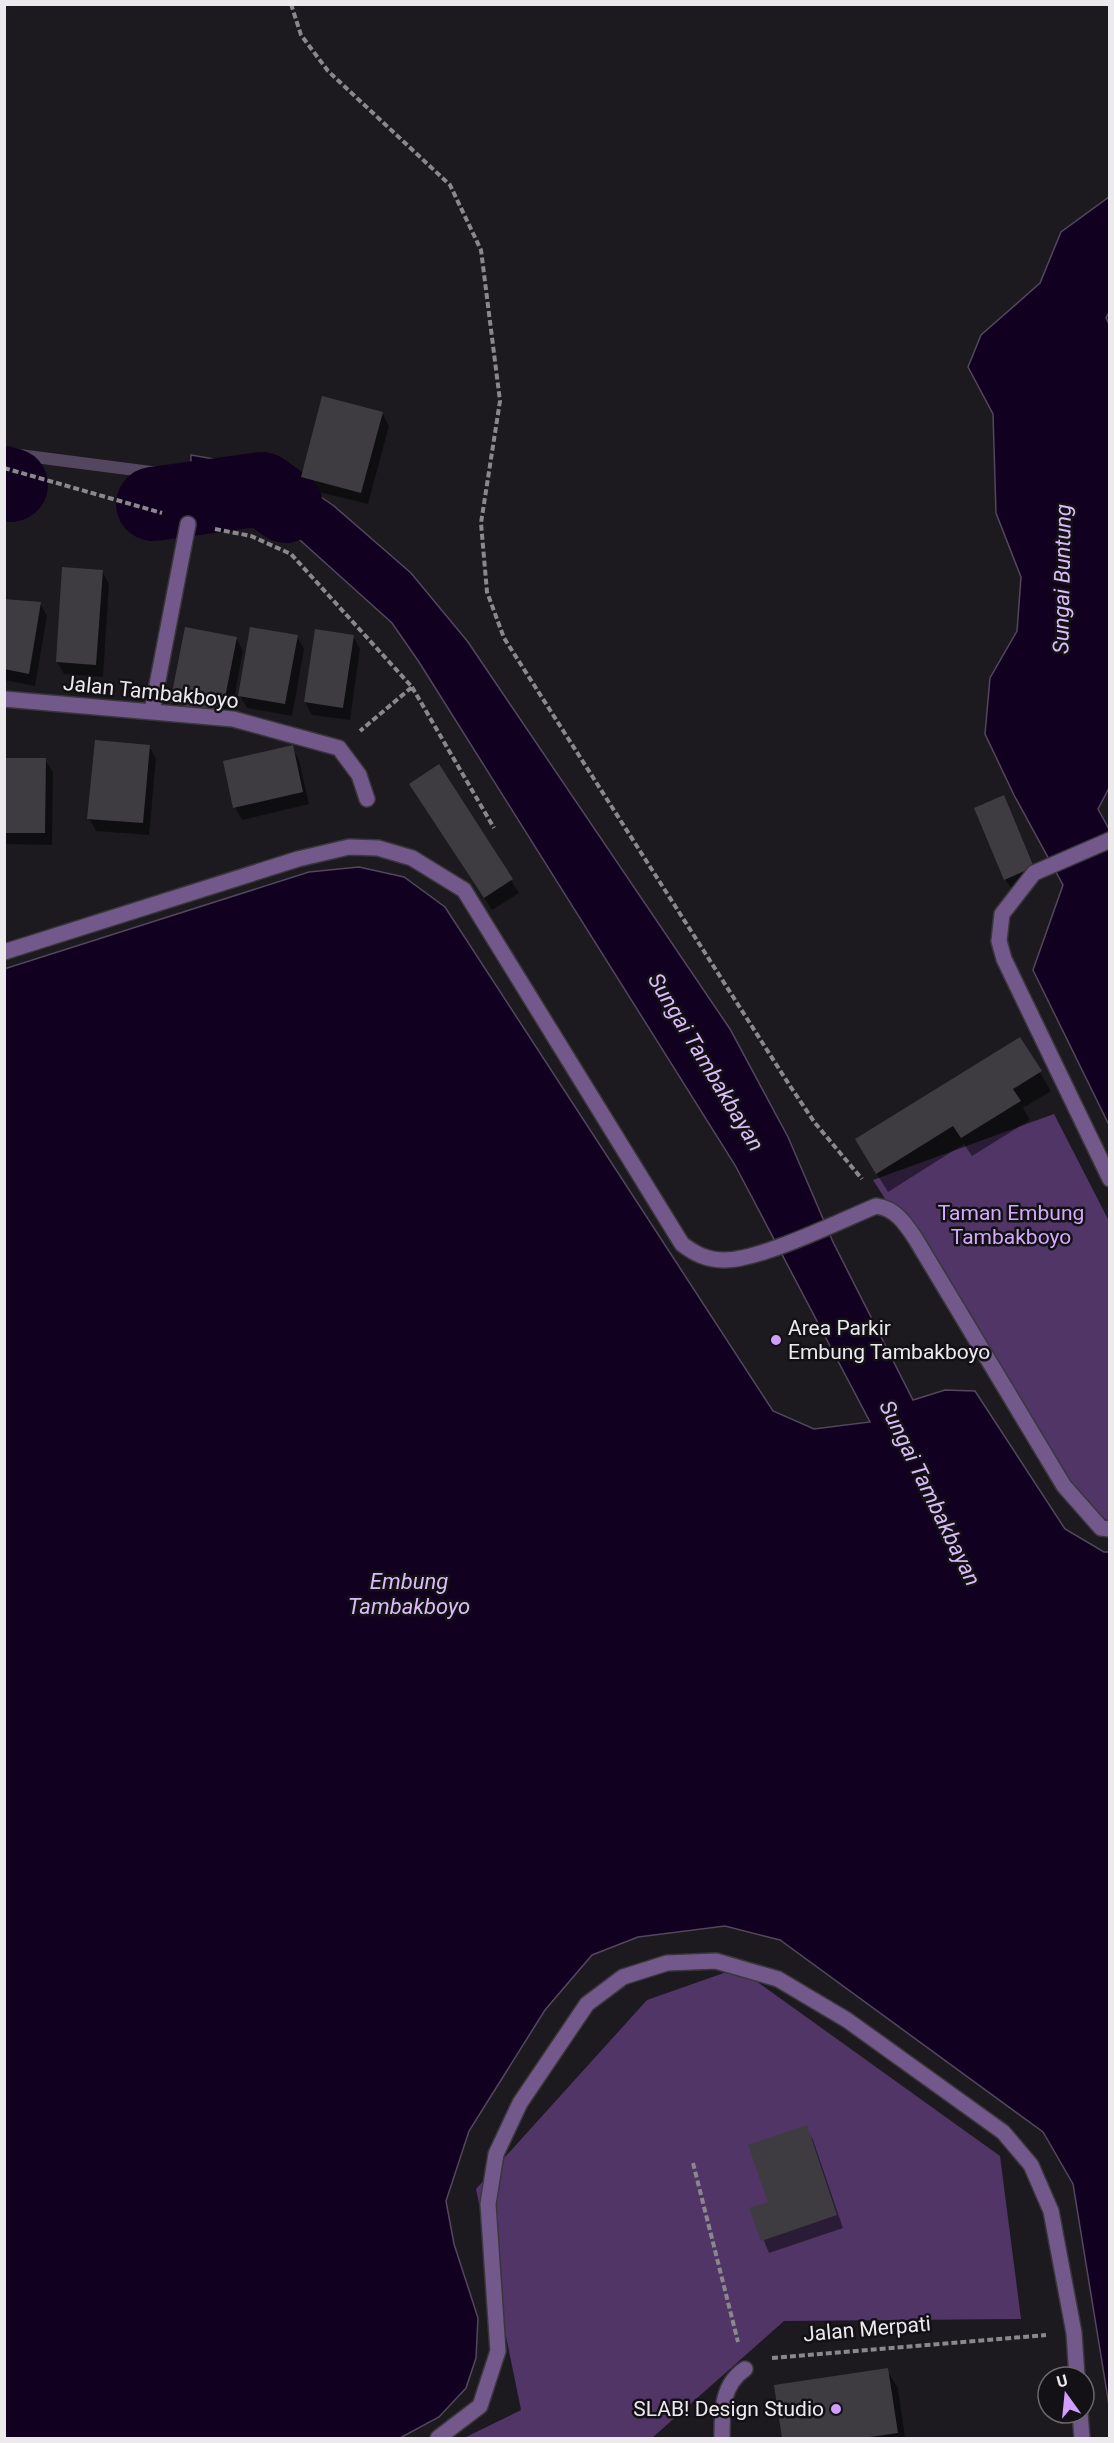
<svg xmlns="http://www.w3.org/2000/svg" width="1114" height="2443" font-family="Roboto,sans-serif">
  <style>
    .green { fill: #503566 }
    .water { fill: #120020; stroke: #53465e; stroke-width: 1.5 }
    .shadow { fill: #0007 }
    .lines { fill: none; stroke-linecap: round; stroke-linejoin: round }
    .stream { stroke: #53465e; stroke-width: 12 }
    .river { stroke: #120020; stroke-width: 74 }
    .building { fill: #3f3c41 }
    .lane-casing { stroke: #39373c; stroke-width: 18 }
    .street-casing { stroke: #39373c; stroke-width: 18 }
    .path { stroke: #8a888c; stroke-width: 4; stroke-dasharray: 6 3; stroke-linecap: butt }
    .lane { stroke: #73588b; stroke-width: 15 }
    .street { stroke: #73588b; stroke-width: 15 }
    .poi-dot { fill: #d19dfe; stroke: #131115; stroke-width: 2 }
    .labels { text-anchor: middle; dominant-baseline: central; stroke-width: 5; stroke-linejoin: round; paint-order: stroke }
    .street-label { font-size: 21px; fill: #eceaed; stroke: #131115 }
    .park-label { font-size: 21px; fill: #d5a9fd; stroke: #131115 }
    .poi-label { font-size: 21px; fill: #eceaed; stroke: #131115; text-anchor: start }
    .water-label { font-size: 22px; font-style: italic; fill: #dcbbfb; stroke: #131115 }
  </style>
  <rect width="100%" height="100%" fill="#1c1a1f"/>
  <path class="green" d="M1054,1114l55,107v300l-9,-5 -24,-24 -203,-312z
    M738,1968l262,188 21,163 -237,2 -132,117h-188l57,-28 -45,-221 171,-189z"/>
  <path class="water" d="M1109,197l1,113 -4,8 4,8v460l-12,23 12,22 -1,294 -76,-155 30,-85 -49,-90 -29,-61 5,-56 27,-47 4,-54 -25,-64 -3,-99 -25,-47 13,-32 59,-52 21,-51z
    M191,455l92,16 51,35 77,67 57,69 262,387 58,108 45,105 80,158 32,-10 30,1 90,138 39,23h5v853l-36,-221 -30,-52 -263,-192 -55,-14 -87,11 -46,18 -47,55 -76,121 -23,70 8,43 24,74 -2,40 -10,30 -27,29 -39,21h-395l-1,-1469 305,-97 50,-5 45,10 41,30 328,504 41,18 56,-7 -135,-257 -316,-503 -27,-39 -121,-109 -81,4z"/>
  <path class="shadow" d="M382,413l7,13 -21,78 -58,-14 -8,-13z
    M102,571l7,13 -6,93 -39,-3 -7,-12z
    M4,600l36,3 7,13 -12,70 -31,-6z
    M353,636l7,13 -10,71 -38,-5 -7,-13z
    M297,637l7,12 -12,67 -45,-8 -7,-12z
    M236,638l7,13 -14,74 -50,-10 -7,-12z
    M149,746l7,13 -7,76 -53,-4 -7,-13z
    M292,747l7,13 10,44 -67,16 -7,-13z
    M4,759l41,1 8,12 -1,73 -48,-1z
    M438,767l81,126 -27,17 -73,-114z
    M1004,796l36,84 -27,11 -8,-12z
    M1020,1039l31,52 -28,17 7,12 -58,36 -8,-12 -76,48 -21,-34z
    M806,2127l7,13 30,88 -74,25 -18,-44 19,-6z
    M887,2370l11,18 7,50h-121l-8,-52z"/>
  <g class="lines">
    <path class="stream" d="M4,453l201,26"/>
    <path class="river" d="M4,483l7,2
      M153,504l109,-15 24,17"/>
  </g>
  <path class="building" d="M322,396l61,16 -22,81 -60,-16z
    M62,567l41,3 -7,95 -40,-3z
    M4,599l37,3 -12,72 -25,-5z
    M185,627l52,10 -15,76 -52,-10z
    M250,627l48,8 -13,69 -47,-8z
    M315,629l39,6 -11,73 -39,-6z
    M95,740l55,5 -7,78 -56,-4z
    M293,745l10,47 -70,16 -10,-47z
    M5,758h41l-1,75h-40z
    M439,764l74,115 -29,19 -75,-114z
    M1004,795l30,72 -30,13 -30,-72z
    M1020,1037l22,34 -29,18 8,12 -60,37 -8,-12 -77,48 -21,-35z
    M807,2125l30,90 -76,26 -12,-33 19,-6 -20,-57z
    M888,2368l10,65 -35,5h-81l-8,-53z"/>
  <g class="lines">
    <g class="lane-casing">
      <path id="lane" d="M1110,840l-76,33 -32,41 -3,27 5,18 106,220
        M4,952l294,-93 51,-12 29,1 34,10 52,32 218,354c13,10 25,16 42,16 34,1 116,-39 152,-54 19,2 29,17 39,32l149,248 37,42 9,1
        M1080,2413l2,25
        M438,2438l42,-32 18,-55 -10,-147 8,-50 24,-51 67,-99 36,-27 44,-14 49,-2 62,18 69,41 156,112 28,33 20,46 23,122 3,44
        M722,2438c0,-25 -1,-53 23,-69"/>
    </g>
    <g class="street-casing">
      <path id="street" d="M4,699l229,20 106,29 20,27 8,24
        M152,711l36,-187"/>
    </g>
    <path class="path" d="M291,4l10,31 27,36 122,114 31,65 19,151 -19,122 6,69 17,46 286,448 25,37 47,56
      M4,468l158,45
      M215,529l36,7 40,18 121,133 -52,44
      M412,687l82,141
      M693,2163l45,179
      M772,2358l274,-23"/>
    <use href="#lane" class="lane"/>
    <use href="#street" class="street"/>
  </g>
  <g class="poi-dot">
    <circle cx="776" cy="1340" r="6"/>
    <circle cx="836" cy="2409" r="6"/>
  </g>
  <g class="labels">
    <g class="street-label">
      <text transform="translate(151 692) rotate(6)">Jalan Tambakboyo</text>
      <text transform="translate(867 2329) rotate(-5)">Jalan Merpati</text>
    </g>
    <g class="park-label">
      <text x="1011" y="1213">Taman Embung<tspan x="1011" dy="24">Tambakboyo</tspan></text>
    </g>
    <g class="poi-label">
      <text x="788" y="1328">Area Parkir<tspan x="788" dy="24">Embung Tambakboyo</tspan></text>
      <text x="824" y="2409" text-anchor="end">SLAB! Design Studio</text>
    </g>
    <g class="water-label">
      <text transform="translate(1062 579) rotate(-89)">Sungai Buntung</text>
      <text transform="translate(706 1062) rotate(59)">Sungai Tambakbayan</text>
      <text transform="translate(930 1493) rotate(64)">Sungai Tambakbayan</text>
      <text x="409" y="1581">Embung<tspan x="409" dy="25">Tambakboyo</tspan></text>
    </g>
  </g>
  <rect width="1114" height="2443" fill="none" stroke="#eceaed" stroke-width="12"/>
  <g transform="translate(1066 2395) rotate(345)"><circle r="28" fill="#131115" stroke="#6a686b" stroke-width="1.5"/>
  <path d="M0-4.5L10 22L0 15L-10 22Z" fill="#d19dfe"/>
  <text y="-9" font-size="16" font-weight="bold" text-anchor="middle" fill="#eceaed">U</text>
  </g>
</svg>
